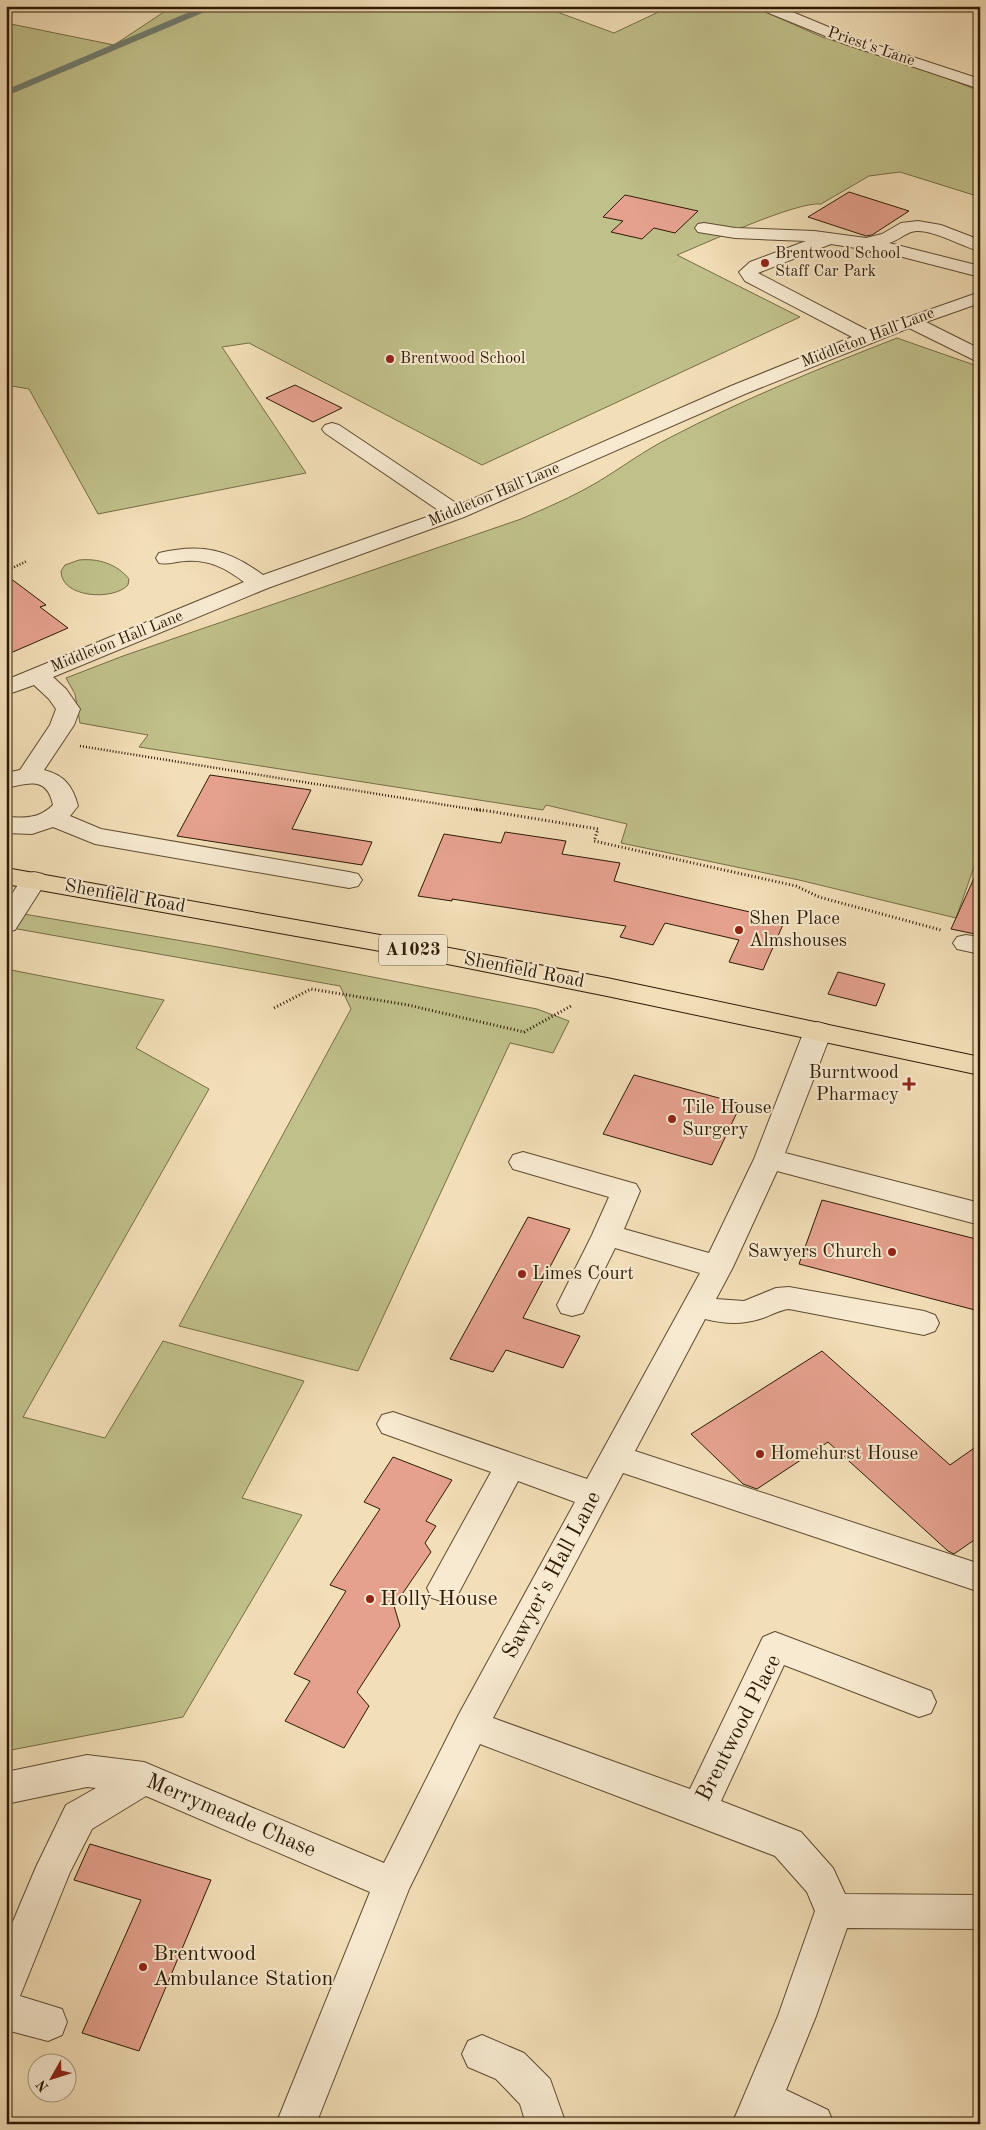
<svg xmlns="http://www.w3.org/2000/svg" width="986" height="2130" font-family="'Old Standard TT',serif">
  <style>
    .green { fill: #c0c08a; stroke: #776d47 }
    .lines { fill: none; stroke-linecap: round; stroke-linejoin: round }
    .stream { stroke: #707b6d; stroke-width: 6 }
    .building { fill: #e5a18e; stroke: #2e1a04 }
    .minor-casing { stroke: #5f4b31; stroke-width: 2 }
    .major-casing { stroke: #2e1a04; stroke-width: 2 }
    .path-far1 { stroke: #2e1a04; stroke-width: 2.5; stroke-dasharray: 1 2; stroke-linecap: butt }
    .path { stroke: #2e1a04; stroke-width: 3; stroke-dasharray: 1 2.5; stroke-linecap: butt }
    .minor { fill: #f7ead0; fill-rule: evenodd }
    .major { fill: #f2deb7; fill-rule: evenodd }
    .poi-dot { fill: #8f2418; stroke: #f7ead0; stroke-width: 2 }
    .labels { text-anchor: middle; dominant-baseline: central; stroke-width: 4; stroke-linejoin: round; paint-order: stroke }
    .far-street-label { font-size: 16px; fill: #2e1a04; stroke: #f7ead0 }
    .far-poi-label { font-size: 16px; fill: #2e1a04; stroke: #f7ead0; text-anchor: start }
    .shield { fill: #f7ead0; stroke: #6a5841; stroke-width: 1 }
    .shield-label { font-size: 18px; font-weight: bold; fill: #2e1a04 }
    .street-label { font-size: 19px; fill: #2e1a04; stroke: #f7ead0 }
    .poi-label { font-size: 19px; fill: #2e1a04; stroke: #f7ead0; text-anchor: start }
    .near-street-label { font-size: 22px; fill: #2e1a04; stroke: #f7ead0 }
    .near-poi-label { font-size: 22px; fill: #2e1a04; stroke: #f7ead0; text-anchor: start }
  </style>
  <rect width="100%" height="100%" fill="#f2deb7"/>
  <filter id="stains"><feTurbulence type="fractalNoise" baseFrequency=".004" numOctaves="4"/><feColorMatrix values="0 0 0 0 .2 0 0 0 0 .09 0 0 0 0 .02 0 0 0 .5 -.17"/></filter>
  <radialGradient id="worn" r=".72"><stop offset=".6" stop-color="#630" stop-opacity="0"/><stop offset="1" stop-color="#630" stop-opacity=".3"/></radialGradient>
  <path class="green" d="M173,6h368l73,27 57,-27h81l70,31 99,31 59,23v106l-80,-25 -31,4 -48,28c-24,-3 -117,40 -144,51l123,62 -318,148 -233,-122 -27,4 84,126 -208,41 -69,-125 -23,-4v-362l108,22z
    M897,338l83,29v483l-24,68 -157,-38 -178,-37 6,-19 -81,-19 -3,5 -404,-63 9,-12 -68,-12 -5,-29 -9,-16 57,-22 398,-137c25,-11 51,-22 75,-36 25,-15 49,-33 75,-46 73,-38 149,-69 226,-99z
    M79,560c19,-2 38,4 50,19l-1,6c-15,16 -67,13 -67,-14l4,-6z
    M6,911l212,36 319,62 32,12 -16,32 -43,-10 -152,328 -179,-45 172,-317 -11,-23 -334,-59z
    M6,969l158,31 -28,48 73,41 -186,328 82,21 58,-97 141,40 -62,117 60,17 -119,202 -177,34z"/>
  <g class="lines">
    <path class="stream" d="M6,93l198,-84"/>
  </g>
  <path class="building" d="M849,192l60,19 -37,24 -6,1 -58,-19z
    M625,195l73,16 -23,22 -21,-5 -12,11 -31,-7 12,-11 -20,-4z
    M295,385l47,23 -29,14 -47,-24z
    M6,575l40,30 -6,2 28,21 -62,27z
    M210,775l101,15 -19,39 80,13 -10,23 -185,-29z
    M505,832l61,9 -4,13 58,9 -6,18 171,39 -22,50 -34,-8 10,-22 -74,-17 -12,22 -33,-8 6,-11 -174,-27v2l-34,-5 26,-62 57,9z
    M980,865v70l-29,-6z
    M838,972l47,12 -9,22 -48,-12z
    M634,1075l107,29 -29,61 -109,-31z
    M822,1200l158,40v53l-5,17 -176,-46z
    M528,1217l42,12 -47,89 57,18 -17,32 -57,-18 -13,22 -43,-13z
    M822,1351l128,114 30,-21v92l-26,18 -6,-3 -120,-109 -71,47 -14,-5 -52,-50z
    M393,1457l59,23 -26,41 10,5 -11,17 6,9 -37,54 6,20 -43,66 12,14 -25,42 -59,-27 25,-40 -16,-7 52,-83 -16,-6 50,-76 -16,-7z
    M90,1844l121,36 -72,171 -57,-18 59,-133 -67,-20z"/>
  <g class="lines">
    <g class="minor-casing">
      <path id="minor" d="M757,6h21l77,32 125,41v10l-135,-45 -86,-35z
        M918,221l23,4 39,15v11c-18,-4 -52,-25 -69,-19 -8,3 -14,9 -22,11l91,23v11l-93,-24 -56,-9 -73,29 111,58 111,-39v11l-54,19 54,27v14l-71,-35 -164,66 -281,123 -196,71 -215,89 13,12 14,20 -6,16 -30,45c20,5 29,16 34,36l-8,10 31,13 248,43 9,2 4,6 -4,6 -9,2 -254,-44 -42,-17 -21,7 -26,-1v-16c19,1 33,2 47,-12 -6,-29 -24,-22 -47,-17v-15l14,-3 30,-45 6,-16 -7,-10 -15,-14 -28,10v-15l238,-98c-17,-13 -35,-23 -58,-21 -9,0 -17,4 -27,2l-3,-5 3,-5c42,-10 69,-4 104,22l178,-63 -116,-79 -3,-4 3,-4 7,-2 7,2 120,80 272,-119 121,-49 -107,-56 -6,-9 11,-10 56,-21 -71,-3 -37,-6 -3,-4 3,-4 6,-1 31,5 79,3 52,7 16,-4 19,-11z
        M34,872l9,2 4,6 -32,50 -9,2v-29l19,-29z
        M966,935l14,2v17l-23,-5 -4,-6 4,-6z
        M818,1022l10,3 4,6 -47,122 195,50v22l-203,-54 -44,96 -17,32 28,2 32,-13 13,-1 135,24 11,4 4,8 -4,8 -11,4 -135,-26c-10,1 -17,6 -26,9 -21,7 -37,6 -58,1l-70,132 345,113v28l-357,-119 -130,245 197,71 73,-152 12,-5 156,59 5,11 -5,11 -12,4 -135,-52 -63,136 80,31 32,36 12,26 135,1v34l-133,-1 -31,88 -30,74 42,20 6,14h-102l46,-108 37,-105 -8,-19 -32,-36 -295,-112 -71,145 -93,235h-40l94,-232 -224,-96 -54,33 -22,43 -50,124 42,13 5,13 -5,13 -14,6 -42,-11v-92l30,-71 30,-62 30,-17 -9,-1 -81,17v-32l81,-17 57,7 240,101 75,-149 116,-212 -57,-21 -62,117 -12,4 -12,-4 -5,-10 64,-116 -109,-39 -5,-9 5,-9 11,-3 194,67 113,-206 -85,-25 -32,65 -11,3 -11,-3 -4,-8 35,-70 17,-38 -96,-28 -4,-7 4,-7 10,-3 113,32 4,7 -16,38 85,24 45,-94 50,-128 4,-6z
        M482,2035l42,18 26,26 16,45h-40l-6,-20 -24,-25 -28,-12 -6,-13 6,-13z"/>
    </g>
    <g class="major-casing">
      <path id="major" d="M6,868l391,70 210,40 373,79v18l-373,-79 -210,-42 -391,-70z"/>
    </g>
    <path class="path-far1" d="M6,571l21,-10
      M80,746l403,65"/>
    <path class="path" d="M476,809l122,20 -4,12 202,45 23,11 122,33
      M274,1008l37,-19 97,16 116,27 47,-26"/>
    <use href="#minor" class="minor"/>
    <use href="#major" class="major"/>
  </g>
  <g class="poi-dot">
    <circle cx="765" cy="263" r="5"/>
    <circle cx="390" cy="359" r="5"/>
    <circle cx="739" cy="930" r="5"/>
    <path d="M906.5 1076.5h5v5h5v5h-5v5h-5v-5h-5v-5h5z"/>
    <circle cx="672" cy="1119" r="5"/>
    <circle cx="892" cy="1252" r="5"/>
    <circle cx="522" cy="1274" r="5"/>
    <circle cx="760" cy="1454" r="5"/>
    <circle cx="370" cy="1599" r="5"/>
    <circle cx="143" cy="1967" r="5"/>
  </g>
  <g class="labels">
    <g class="far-street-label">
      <text transform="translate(871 47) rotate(19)">Priest's Lane</text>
      <text transform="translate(868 338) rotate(-21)">Middleton Hall Lane</text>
      <text transform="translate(494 495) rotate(-23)">Middleton Hall Lane</text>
      <text transform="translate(117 642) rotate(-22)">Middleton Hall Lane</text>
    </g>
    <g class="far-poi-label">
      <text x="775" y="254">Brentwood School<tspan x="775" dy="18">Staff Car Park</tspan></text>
      <text x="400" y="359">Brentwood School</text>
    </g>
    <rect class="shield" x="379" y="934.5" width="68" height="31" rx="4"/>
    <g class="shield-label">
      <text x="413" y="950">A1023</text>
    </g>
    <g class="street-label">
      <text transform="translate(125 897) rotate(10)">Shenfield Road</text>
      <text transform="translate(524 971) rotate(11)">Shenfield Road</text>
    </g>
    <g class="poi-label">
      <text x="749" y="919">Shen Place<tspan x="749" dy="22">Almshouses</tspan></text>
      <text x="899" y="1073" text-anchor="end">Burntwood<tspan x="899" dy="22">Pharmacy</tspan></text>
      <text x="682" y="1108">Tile House<tspan x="682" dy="22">Surgery</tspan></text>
      <text x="882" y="1252" text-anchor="end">Sawyers Church</text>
      <text x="532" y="1274">Limes Court</text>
      <text x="770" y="1454">Homehurst House</text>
    </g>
    <g class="near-street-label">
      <text transform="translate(552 1575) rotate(-62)">Sawyer's Hall Lane</text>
      <text transform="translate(739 1728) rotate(-63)">Brentwood Place</text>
      <text transform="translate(231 1816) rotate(23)">Merrymeade Chase</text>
    </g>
    <g class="near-poi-label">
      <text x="380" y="1599">Holly House</text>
      <text x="153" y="1954">Brentwood<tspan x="153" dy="25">Ambulance Station</tspan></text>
    </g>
  </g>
  <rect width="986" height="2130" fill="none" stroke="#f2deb7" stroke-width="25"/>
  <rect x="8" y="8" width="971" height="2115" fill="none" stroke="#2e1a04" stroke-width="2.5"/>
  <rect x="12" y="12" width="961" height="2105" fill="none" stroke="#2e1a04"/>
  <g transform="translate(52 2078) rotate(231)"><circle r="24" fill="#f7ead0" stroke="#a7977e"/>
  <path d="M0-4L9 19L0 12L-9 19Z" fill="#8f2418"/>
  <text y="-8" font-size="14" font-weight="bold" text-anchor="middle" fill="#2e1a04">N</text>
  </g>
  <rect width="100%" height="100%" filter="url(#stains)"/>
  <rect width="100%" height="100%" fill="url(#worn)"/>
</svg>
